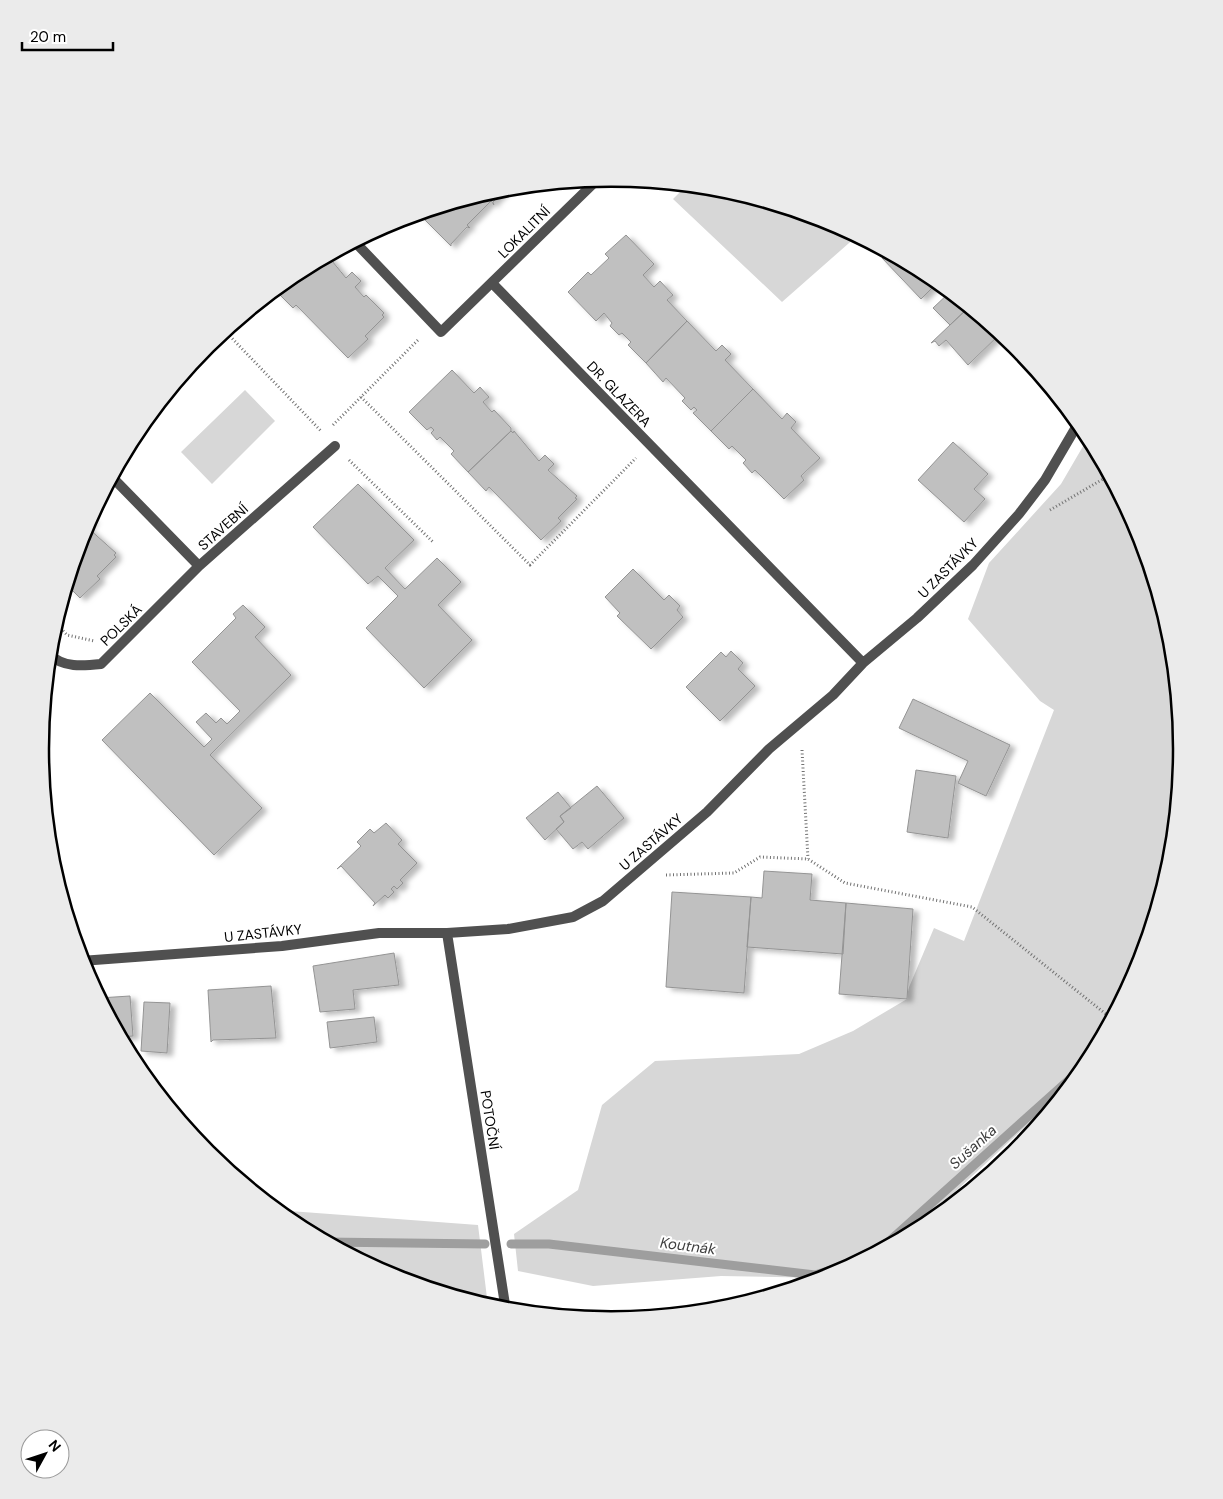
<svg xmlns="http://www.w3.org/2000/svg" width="1223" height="1499" font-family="'DM Sans',sans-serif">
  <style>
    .green { fill: #d7d7d7 }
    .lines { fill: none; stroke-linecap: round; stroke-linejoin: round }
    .stream { stroke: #9e9e9e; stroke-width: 9 }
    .building { fill: #c0c0c0; stroke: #949494; filter: url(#shadow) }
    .path { stroke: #727272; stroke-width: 3; stroke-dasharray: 1 2.5; stroke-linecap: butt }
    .street { stroke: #505050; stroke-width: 10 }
    .labels { text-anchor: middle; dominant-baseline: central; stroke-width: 4; stroke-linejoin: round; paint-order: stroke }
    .street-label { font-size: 14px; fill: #000; stroke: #fff }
    .water-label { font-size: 15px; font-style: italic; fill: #3f3f3f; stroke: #fff }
    .rim { fill: none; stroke: #000; stroke-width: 2.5 }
  </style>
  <defs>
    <filter id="shadow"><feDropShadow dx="5.5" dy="3" stdDeviation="2.5" flood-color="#0004"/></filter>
  </defs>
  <rect width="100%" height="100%" fill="#fff"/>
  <path class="green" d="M687,185c55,6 121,25 170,51l-75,66 -109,-103z
    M245,390l30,31 -63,63 -31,-32z
    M1089,436l51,95 32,107 11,111 -11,112 -33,107 -52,99 -14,16 -168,155 -75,40 -109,-2 -128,10 -75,-15 -4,-37 64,-44 24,-85 53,-44 144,-7 54,-23 54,-32v-7l27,-64 30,13 90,-231 -14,-9 -72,-82 21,-56 72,-79z
    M276,1210l202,15 10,81 -95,-29 -99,-52z"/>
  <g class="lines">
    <path class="stream" d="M326,1242l159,2
      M511,1244h38l266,31 45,-14
      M876,1253l214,-192"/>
  </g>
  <path class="building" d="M507,188l-14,14 1,3 -3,-4 -24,24 3,3 -3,-1 -16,17v2l-32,-32z
    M626,235l28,29 -11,11 11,12 6,-6 13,14 -6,5 20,21 -41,42 -18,-18 3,-3 -9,-9 -3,2 -9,-9 2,-3 -8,-10 -8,8 -28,-29 20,-20 3,3 18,-17 -4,-4z
    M888,252l41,22 9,8 -17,17 -39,-41z
    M328,256l18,22 6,-6 9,9 -6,6 9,10 2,-2 18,18 -2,2 2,2 -19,19 3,3 -20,19 -52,-53 -3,3 -18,-18 19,-16z
    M950,292l19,15 -19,18 -17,-17z
    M969,307l32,26 -33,32 -22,-25 -7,6 -4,-5 -4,2z
    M687,321l29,30 6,-6 9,9 -6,6 28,29 -42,42 -18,-18 4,-3 -3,-3 -3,3 -9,-9 3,-3 -19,-20 -3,4 -17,-19z
    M452,370l22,23 6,-6 9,10 -6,5 9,10 2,-2 17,18v3l-43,41 -17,-18 3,-3 -14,-14 -3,3 -6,-7 3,-3 -3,-3 -4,3 -18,-18z
    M753,389l29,30 5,-6 9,9 -5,6 29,30 -19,18 3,4 -20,19 -29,-29 -3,3 -9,-10 3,-3 -14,-14 -3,3 -18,-18z
    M511,431l2,2 1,-2 25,30 6,-6 9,9 -6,6 29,26 -2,2 2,1 -19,19 3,3 -20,19 -52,-53 -3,4 -18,-19z
    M953,442l35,32 -14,15 11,10 -21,23 -46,-42z
    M358,484l56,56 -29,28 20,21 32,-31 24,24 -23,23 34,35 -48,48 -58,-60 32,-32 -20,-20 -10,8 -55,-57z
    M90,518l3,3 -6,6 29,26 -2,2 2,2 -19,19 3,3 -20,19 -13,-13 17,-54z
    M633,569l31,31 5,-5 11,11 -3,4 6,7 -32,32 -34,-33 3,-3 -15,-16z
    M243,605l22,22 -10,10 36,38 -81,80 52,53 -48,47 -112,-115 48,-47 54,54 8,-8 -16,-17 10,-9 10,10 5,-5 6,6 13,-13 -48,-49 44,-44 -3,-4z
    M731,651l12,12 -5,6 17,17 -35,35 -34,-34 35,-35 5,5z
    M913,699l97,46 -24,51 -28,-13 10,-22 -69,-33z
    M916,770l40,6 -8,62 -41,-6z
    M597,786l27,32 -36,31 -6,-7 -9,7 -17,-20 8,-7 -4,-6z
    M558,792l13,16 -11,8 4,6 -19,18 -19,-22z
    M386,823l16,17 -4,4 19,19 -17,17 3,3 -6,6 -3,-3 -3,3 3,3 -6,6 -3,-3 -12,11 2,-3 -34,-37 -4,3 24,-23 -4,-4 13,-13 4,4z
    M764,871l48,3 -2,26 36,3 -3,51 -96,-7 4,-50 11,1z
    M672,892l79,5 -7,96 -78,-6z
    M846,903l67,6 -6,90 -68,-5z
    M394,953l5,32 -46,5 2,19 -35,3 -7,-46z
    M271,986l5,52 -63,2 -2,2 -3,-52z
    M130,996l3,40 -13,1 -21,-39z
    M144,1002l26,1 -3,50 -26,-2z
    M374,1017l3,25 -47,6 -3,-26z"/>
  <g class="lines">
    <path class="path" d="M225,331l97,101
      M361,397l169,168 106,-107
      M333,425l86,-86
      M349,460l85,83
      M1050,510l60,-35
      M56,623l11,12 27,6
      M802,750l6,109
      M666,875l68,-2 26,-16 48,2 37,24 127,24 140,112"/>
    <path class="street" d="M355,242l86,90 157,-153
      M492,283l371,380
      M112,477l87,89 136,-120
      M49,654c14,14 34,12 52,10l98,-98
      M447,933l59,378
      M81,961l201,-15 97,-13h68l61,-4 65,-12 30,-16 104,-89 62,-63 64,-54 30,-32 54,-45 56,-53 46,-51 26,-34 34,-58"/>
  </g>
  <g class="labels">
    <g class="street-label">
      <text transform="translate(524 232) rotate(-45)">LOKALITNÍ</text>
      <text transform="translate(619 394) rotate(46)">DR. GLAZERA</text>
      <text transform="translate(223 527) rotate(-42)">STAVEBNÍ</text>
      <text transform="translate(948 568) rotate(-45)">U ZASTÁVKY</text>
      <text transform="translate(121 625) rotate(-45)">POLSKÁ</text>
      <text transform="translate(651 842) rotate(-41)">U ZASTÁVKY</text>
      <text transform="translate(263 933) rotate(-6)">U ZASTÁVKY</text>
      <text transform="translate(490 1120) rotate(81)">POTOČNÍ</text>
    </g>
    <g class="water-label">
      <text transform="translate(973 1147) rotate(-42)">Sušanka</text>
      <text transform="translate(688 1246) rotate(7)">Koutnák</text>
    </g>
  </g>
  <path d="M0 0H1223V1499H0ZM49 749a562 562 0 1 1 1124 0a562 562 0 1 1-1124 0Z" fill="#ebebeb" fill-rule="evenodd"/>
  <path class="rim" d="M49 749a562 562 0 1 1 1124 0a562 562 0 1 1-1124 0Z"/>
  <g transform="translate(45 1454) rotate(50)"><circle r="24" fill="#ffffff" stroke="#999999"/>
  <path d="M0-4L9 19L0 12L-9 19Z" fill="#000000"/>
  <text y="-8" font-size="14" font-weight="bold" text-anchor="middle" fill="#000000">N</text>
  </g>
  <path d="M22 42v8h91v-8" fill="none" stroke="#000000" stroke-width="2.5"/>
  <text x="30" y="42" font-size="15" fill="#000000" stroke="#ffffff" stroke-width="4" paint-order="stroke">20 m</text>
</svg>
